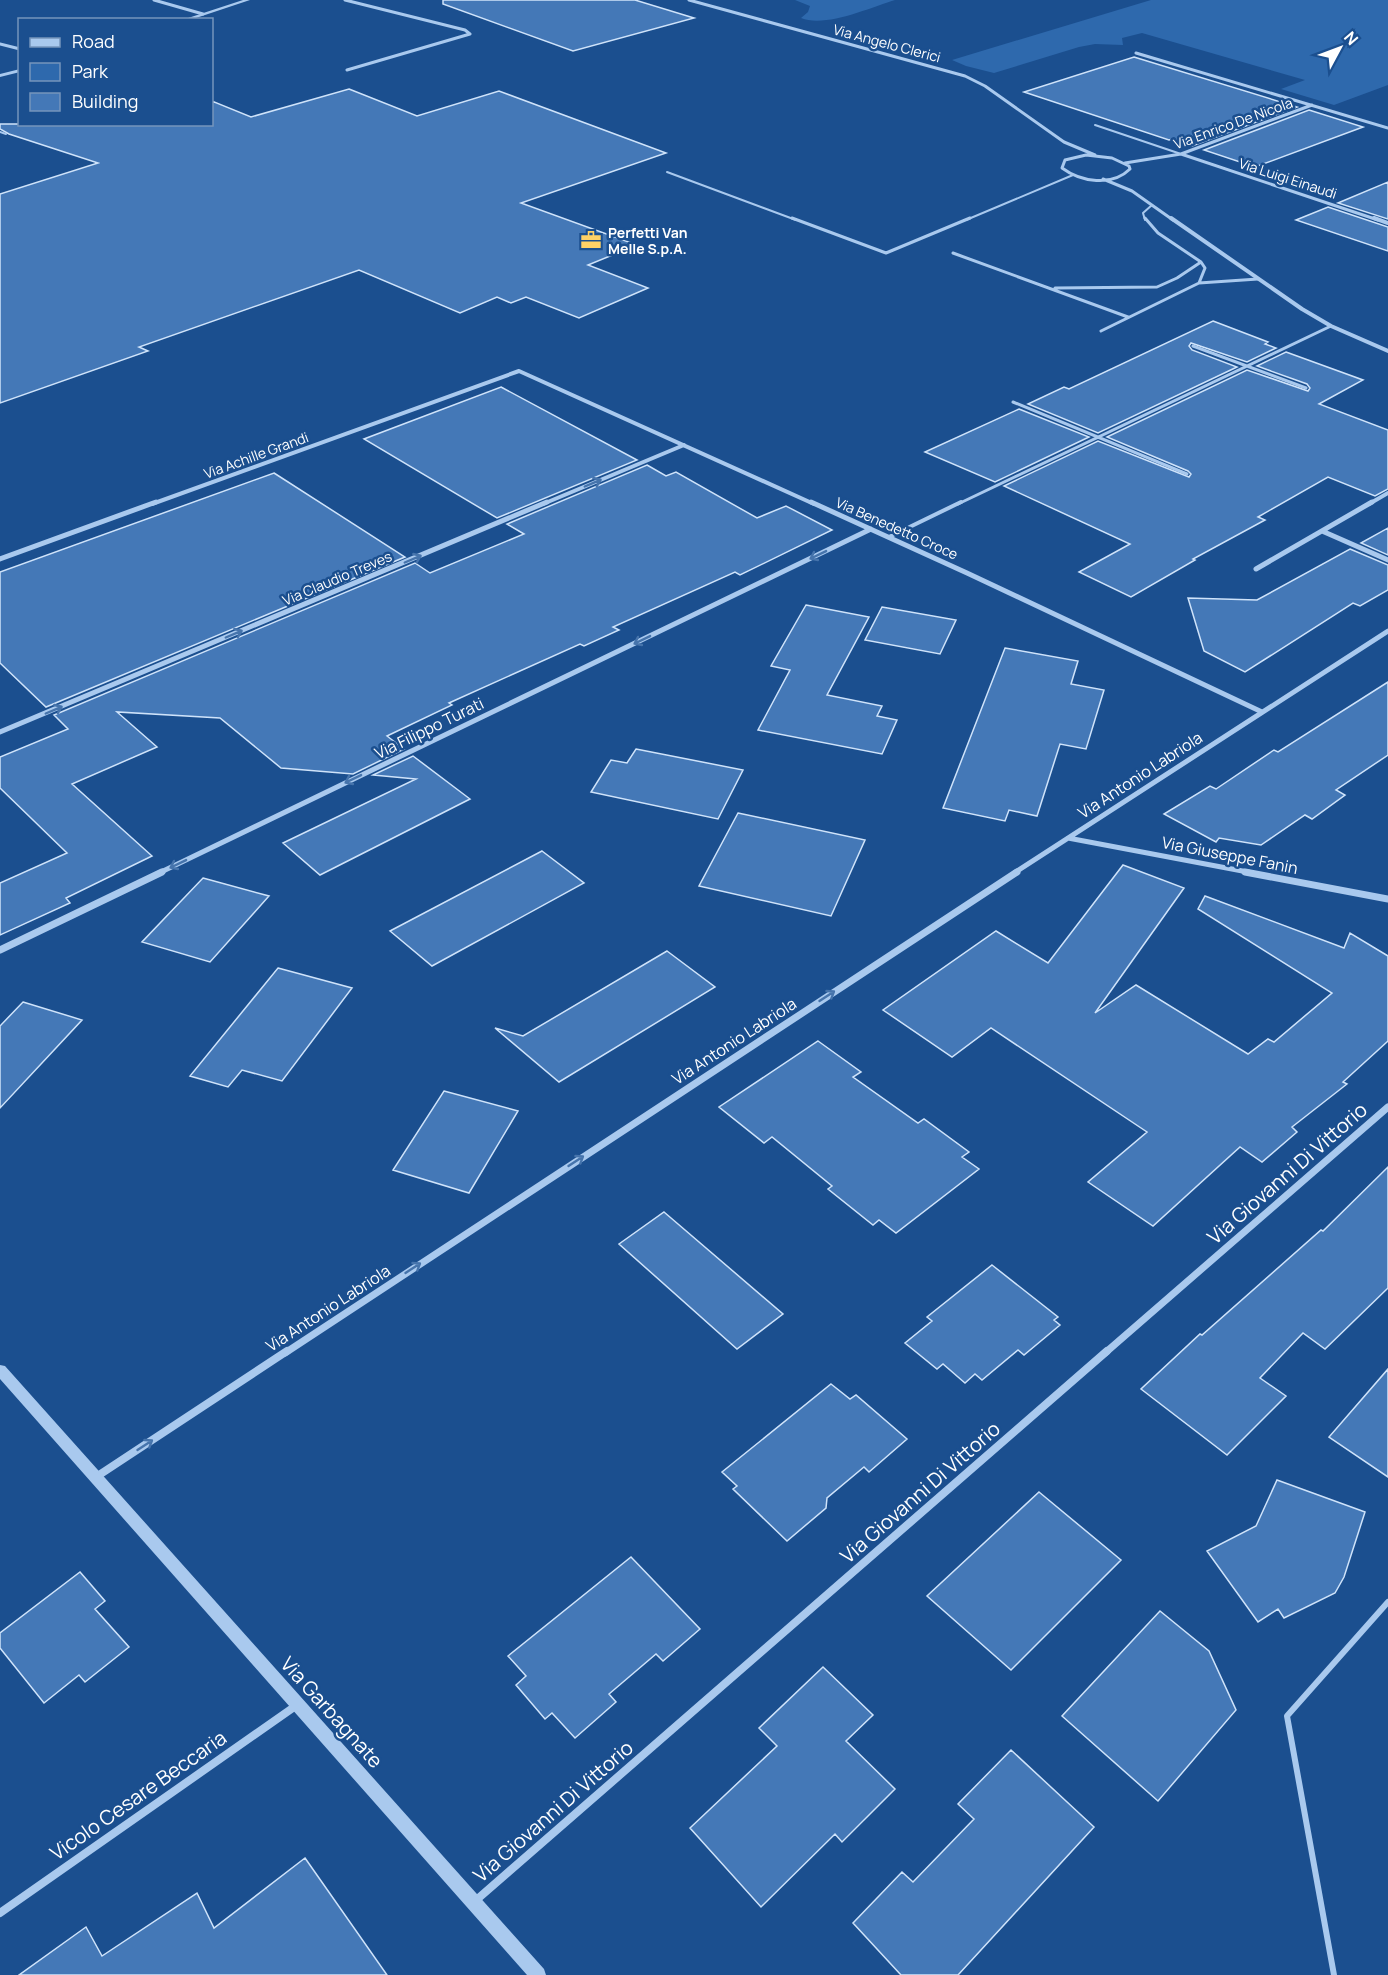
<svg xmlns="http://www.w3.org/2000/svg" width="1388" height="1975" font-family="Manrope,sans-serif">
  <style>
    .green { fill: #2e69ad }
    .building { fill: #4478b7; stroke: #cfe3fa; stroke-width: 1.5 }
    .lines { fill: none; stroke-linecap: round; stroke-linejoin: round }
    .service-far3 { stroke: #a9c9ee; stroke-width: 2 }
    .service-far2 { stroke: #a9c9ee; stroke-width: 3 }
    .service-far1 { stroke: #a9c9ee; stroke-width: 4 }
    .service { stroke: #a9c9ee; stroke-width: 6 }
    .minor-far4 { stroke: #a9c9ee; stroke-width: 3 }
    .minor-far3 { stroke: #a9c9ee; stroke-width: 4 }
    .minor-far2 { stroke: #a9c9ee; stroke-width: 5 }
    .minor-far1 { stroke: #a9c9ee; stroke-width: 7 }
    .minor { stroke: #a9c9ee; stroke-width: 8 }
    .tertiary { fill: #a9c9ee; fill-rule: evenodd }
    .oneway { stroke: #4674ac }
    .labels { text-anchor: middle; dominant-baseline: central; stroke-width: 5; stroke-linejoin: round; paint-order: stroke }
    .far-street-label { font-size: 14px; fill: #fff; stroke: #1b4f8f }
    .far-poi-label { font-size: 14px; font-weight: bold; fill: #fff; stroke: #1b4f8f; text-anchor: start }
    .street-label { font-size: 16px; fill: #fff; stroke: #1b4f8f }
    .near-street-label { font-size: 20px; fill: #fff; stroke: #1b4f8f }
  </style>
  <rect width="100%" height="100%" fill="#1b4f8f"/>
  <path class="green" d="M795,0h100c-26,8 -70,28 -94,18l7,-6 2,-6z
    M1151,0h237v85l-54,20 -53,-16 24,-9 -163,-47 -20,5 1,7 -28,-1 -16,3 -85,26 -28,-7 -14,-6z"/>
  <path class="building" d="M443,0h192l59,18 -121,33 -130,-47z
    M1134,57l163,50 -105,39 -19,-7 -4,1 -145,-48z
    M349,89l68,27 82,-25 167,62 -145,50 116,42 -49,20 60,23 -69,30 -53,-21 -15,6 -14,-6 -37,16 -101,-43 -220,77 9,4 -148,52v-209l98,-31 -89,-29 -9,-5v-5h212v-23l39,16z
    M1309,110l54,17 -108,40 -51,-17z
    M1388,182v37l-50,-16z
    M1328,207l60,20v24l-92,-31z
    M1213,321l55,21 -3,2 11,4 -29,14 -56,-19 -2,3 3,4 45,17 -139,66 -70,-29 36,-17 5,2z
    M1286,352l77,28 -44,24 69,26v59l-13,7 -47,-19 -70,40 7,3 -72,39 2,1 -64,37 -52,-25 51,-28 -126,-58 94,-45 91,36 2,-3 -3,-3 -81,-34 140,-67 61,21 2,-3 -3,-4 -50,-18z
    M501,387l136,73 -140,58 -133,-79z
    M1019,409l70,28 -94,45 -70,-30z
    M647,465l19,11 10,-4 81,46 29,-12 46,24 -92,45 -5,-3 -122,55 6,3 -35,16 -4,-2 -131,59 3,2 -65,31 17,13 -51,25 -72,-6 -61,-50 -103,-6 40,35 -85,37 80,72 -86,42 4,5 -70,32v-52l67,-30 -67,-65v-31l68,-28 -14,-14 361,-152 15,10 94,-39 -17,-10z
    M274,473l131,84 -359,150 -46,-44v-91z
    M1388,528v27l-27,-12z
    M1350,549l38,16v25l-28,16 -7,-3 -108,69 -41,-21 -16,-53 69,2z
    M806,605l63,12 -42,78 55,11 -5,10 20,4 -15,34 -124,-24 32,-60 -19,-4z
    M882,607l74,13 -16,34 -75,-14z
    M1005,648l73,13 -7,23 33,6 -18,59 -26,-5 -23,72 -28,-6 -4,11 -62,-13z
    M1388,682v73l-52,35 9,5 -33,24 -7,-4 -44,30 -42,-7 -3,4 -52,-28 46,-28 6,3 58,-39 4,2z
    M636,749l107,21 -25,49 -127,-27 20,-32 16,3z
    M413,756l57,43 -150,76 -37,-32 133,-64 -43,-4z
    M738,813l127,27 -34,76 -132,-30z
    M542,851l42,32 -152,83 -42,-35z
    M1123,865l61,23 -89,125 41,-28 112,69 20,-15 6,3 58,-49 -134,-84 7,-13 139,52 6,-15 38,23v85l-45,41 4,2 -55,43 5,5 -35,30 -22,-15 -87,79 -65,-44 59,-50 -156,-104 -39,29 -69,-47 113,-79 52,32z
    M203,878l66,18 -59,66 -68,-20z
    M667,951l48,36 -156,95 -64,-54 28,8z
    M278,968l74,20 -70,93 -40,-11 -14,17 -38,-11z
    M23,1002l59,18 -82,88v-82z
    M818,1041l43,31 -8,5 65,46 6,-4 45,33 -7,5 17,12 -83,64 -17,-13 -6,5 -45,-36 4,-3 -60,-49 -8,6 -45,-36z
    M444,1091l74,20 -49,82 -76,-23z
    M1388,1167v121l-63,61 -22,-16 -43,45 26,18 -59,59 -86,-66 59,-55 2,1 119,-105 2,1z
    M664,1212l119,102 -46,35 -118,-105z
    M992,1265l66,52 -4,3 6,5 -36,30 -6,-5 -36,30 -7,-6 -10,9 -22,-19 -6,5 -32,-26 27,-22 -5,-4z
    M1388,1369v108l-59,-40z
    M831,1384l19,15 6,-4 51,44 -38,33 -5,-5 -37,31 -1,10 -39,33 -54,-52 4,-3 -15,-14z
    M1277,1480l88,32 -21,65 -9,16 -51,25 -6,-9 -20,13 -51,-71 49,-25z
    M1039,1492l82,68 -110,110 -84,-74z
    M631,1557l69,72 -37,32 -7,-7 -47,40 7,8 -41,36 -23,-25 -7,6 -29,-34 10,-9 -18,-20z
    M80,1572l25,29 -10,8 34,38 -44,35 -6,-7 -35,28 -44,-55v-15z
    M1160,1611l49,40 27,59 -78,91 -96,-85z
    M823,1667l50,48 -27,26 49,48 -53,53 -7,-8 -74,73 -71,-79 87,-82 -18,-18z
    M1011,1750l83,77 -136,148h-57l-48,-52 49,-51 11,10 61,-63 -16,-15z
    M305,1858l82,117h-368l67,-48 16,29 95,-63 17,35z"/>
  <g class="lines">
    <path class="service-far3" d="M1095,125l86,29
      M0,132l6,2
      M667,172l129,48
      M966,220l107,-45
      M1145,220l-2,-7 9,-8"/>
    <path class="service-far2" d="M792,218l94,35 84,-35
      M1145,218l13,15 43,29 4,6 -6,15 59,-4
      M953,253l175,64
      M1055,288l102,-1 20,-9 24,-16
      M1101,331l98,-48
      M1193,346l113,42
      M1013,402l174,72
      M958,504l373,-178"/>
    <path class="service-far1" d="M889,537l72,-35"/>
    <path class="service" d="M1334,1975l-47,-259 101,-114"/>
    <path class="minor-far4" d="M154,0l49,14
      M345,0l120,30 5,4 -123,36
      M689,0l276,76 20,10 79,56 31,13
      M0,44l20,5
      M1136,53l252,75
      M1181,154l197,66
      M1086,155l26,3 17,8 1,3c-18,18 -49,13 -68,-1l3,-8z
      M1125,163l56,-9 131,-49
      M1103,179l29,12 41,29"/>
    <path class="minor-far3" d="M1171,218l131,91 29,17 57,25
      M1374,218l14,5
      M152,504l367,-133 295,133
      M543,504l141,-59
      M1369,504l19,-11"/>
    <path class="minor-far2" d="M811,502l156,71 295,139
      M1322,531l66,29
      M0,559l156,-57
      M1256,569l116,-67
      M0,732l547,-230
      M1068,838l185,35
      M159,873l712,-344
      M1014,873l374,-242"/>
    <path class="minor-far1" d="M1245,872l143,27
      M0,950l162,-78
      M285,1353l732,-481
      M1105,1353l283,-246"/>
    <path class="minor" d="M96,1477l191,-126
      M474,1902l633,-551
      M0,1913l297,-208"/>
    <path class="tertiary" d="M243,0h7l-60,20h-8z
      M20,69v3l-20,5v-3z
      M0,1365l5,1 539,603 2,6h-19l-527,-596z"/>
  </g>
  <defs><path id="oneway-shaft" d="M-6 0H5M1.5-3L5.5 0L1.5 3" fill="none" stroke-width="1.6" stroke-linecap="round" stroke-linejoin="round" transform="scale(1.5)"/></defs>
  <g class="oneway">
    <use href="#oneway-shaft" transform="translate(593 483) rotate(-23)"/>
    <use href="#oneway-shaft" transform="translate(818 555) rotate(154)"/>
    <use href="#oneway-shaft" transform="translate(413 559) rotate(-23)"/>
    <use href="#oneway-shaft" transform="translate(234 634) rotate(-23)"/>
    <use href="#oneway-shaft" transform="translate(642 640) rotate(154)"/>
    <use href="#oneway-shaft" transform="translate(54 710) rotate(-23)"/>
    <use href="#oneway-shaft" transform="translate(353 779) rotate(154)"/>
    <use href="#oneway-shaft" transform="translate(178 864) rotate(154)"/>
    <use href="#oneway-shaft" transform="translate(827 996) rotate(-33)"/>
    <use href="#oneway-shaft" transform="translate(576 1161) rotate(-33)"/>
    <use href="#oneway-shaft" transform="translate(413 1268) rotate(-33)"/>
    <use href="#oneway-shaft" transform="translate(145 1445) rotate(-33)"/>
  </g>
  <defs>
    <g id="office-bare" transform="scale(1.62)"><path d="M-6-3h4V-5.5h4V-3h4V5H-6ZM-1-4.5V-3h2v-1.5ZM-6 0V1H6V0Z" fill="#ffd166" stroke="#1b4f8f" stroke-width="2.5" paint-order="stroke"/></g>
  </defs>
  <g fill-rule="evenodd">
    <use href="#office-bare" x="591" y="240"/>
  </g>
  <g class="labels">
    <g class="far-street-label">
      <text transform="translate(887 43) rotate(15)">Via Angelo Clerici</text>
      <text transform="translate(1233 123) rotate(-20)">Via Enrico De Nicola</text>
      <text transform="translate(1288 178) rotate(18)">Via Luigi Einaudi</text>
      <text transform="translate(256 455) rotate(-20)">Via Achille Grandi</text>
      <text transform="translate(897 528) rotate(24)">Via Benedetto Croce</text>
      <text transform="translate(337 578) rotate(-23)">Via Claudio Treves</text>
    </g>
    <g class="far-poi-label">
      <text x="608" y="232">Perfetti Van<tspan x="608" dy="16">Melle S.p.A.</tspan></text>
    </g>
    <g class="street-label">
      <text transform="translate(429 728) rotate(-26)">Via Filippo Turati</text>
      <text transform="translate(1140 775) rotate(-33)">Via Antonio Labriola</text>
      <text transform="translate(1230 855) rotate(11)">Via Giuseppe Fanin</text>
      <text transform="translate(734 1041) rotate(-33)">Via Antonio Labriola</text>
      <text transform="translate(328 1308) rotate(-33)">Via Antonio Labriola</text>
    </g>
    <g class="near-street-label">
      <text transform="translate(1287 1173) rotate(-41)">Via Giovanni Di Vittorio</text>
      <text transform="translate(920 1492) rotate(-41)">Via Giovanni Di Vittorio</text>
      <text transform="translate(332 1712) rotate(48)">Via Garbagnate</text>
      <text transform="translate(138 1795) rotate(-35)">Vicolo Cesare Beccaria</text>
      <text transform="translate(553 1811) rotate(-41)">Via Giovanni Di Vittorio</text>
    </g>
  </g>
  <rect x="18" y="18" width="195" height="108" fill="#1b4f8f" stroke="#7695bc" stroke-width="1.5"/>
  <rect x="30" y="38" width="30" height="9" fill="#a9c9ee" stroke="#7695bc" stroke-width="1.5"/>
  <text x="72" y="48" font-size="18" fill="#ffffff">Road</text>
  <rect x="30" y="63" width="30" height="18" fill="#2e69ad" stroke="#7695bc" stroke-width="1.5"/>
  <text x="72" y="78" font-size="18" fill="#ffffff">Park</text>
  <rect x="30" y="93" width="30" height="18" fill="#4478b7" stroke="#7695bc" stroke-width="1.5"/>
  <text x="72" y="108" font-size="18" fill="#ffffff">Building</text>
  <g transform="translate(1340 48) rotate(49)" stroke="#1b4f8f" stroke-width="4.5" paint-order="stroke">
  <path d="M0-4.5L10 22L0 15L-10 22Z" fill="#ffffff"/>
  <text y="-9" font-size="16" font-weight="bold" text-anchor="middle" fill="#ffffff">N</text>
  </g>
</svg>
